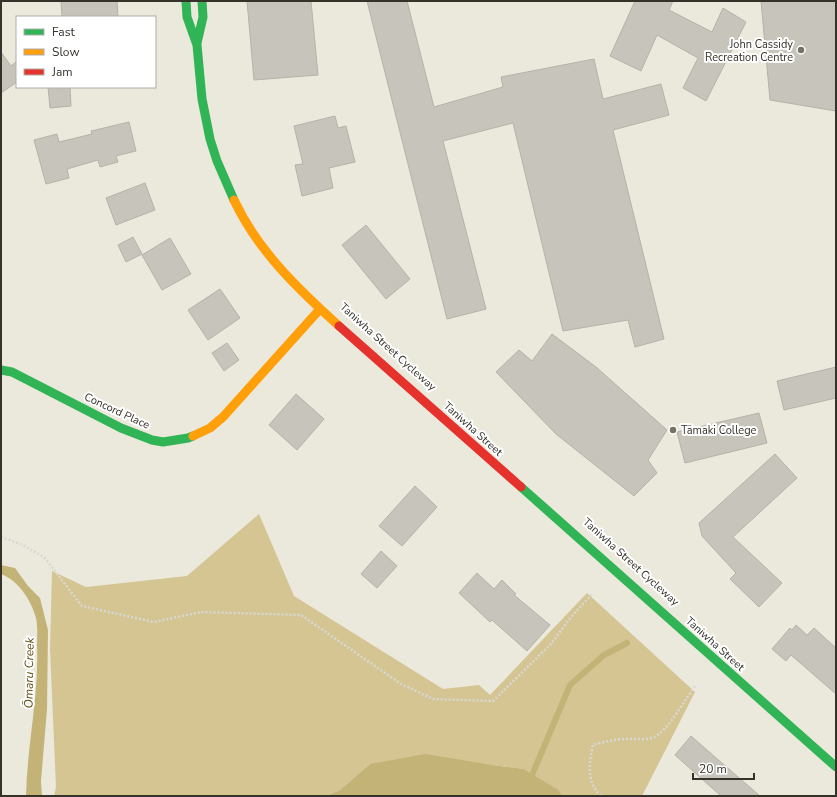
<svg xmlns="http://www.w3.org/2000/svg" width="837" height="797" font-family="'Nunito Sans',sans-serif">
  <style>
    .forest { fill: #d4c593 }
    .water { fill: #c4b376 }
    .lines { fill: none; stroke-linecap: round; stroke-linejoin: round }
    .stream { stroke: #c4b376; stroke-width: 6 }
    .building { fill: #c7c4bb; stroke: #b5b2a9 }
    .path { stroke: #d8d8d4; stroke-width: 2.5; stroke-dasharray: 2 2; stroke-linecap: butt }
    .fast { stroke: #30b455; stroke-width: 9 }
    .slow { stroke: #ff9f0a; stroke-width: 9 }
    .jam { stroke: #e5322d; stroke-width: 9 }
    .poi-dot { fill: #757268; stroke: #fff; stroke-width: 1.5 }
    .labels { text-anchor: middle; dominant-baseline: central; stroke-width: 4; stroke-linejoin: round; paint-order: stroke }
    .poi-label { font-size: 11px; fill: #35322a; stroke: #fff; text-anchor: end }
    .street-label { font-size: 11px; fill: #35322a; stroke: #fff }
    .water-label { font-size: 12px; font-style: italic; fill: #5f4e0e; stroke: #fff }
  </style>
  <rect width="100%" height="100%" fill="#ebe8dc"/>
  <path class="forest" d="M259,514l35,82 149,93 36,-4 11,10 97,-102 108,99 -53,104h-80l-3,-6 -35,-21 -32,-4 -122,-1 -30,26 -13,6h-273l2,-9 -6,-138 2,-78 34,16 101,-11z"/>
  <path class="water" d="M1,565l14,3 13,18 12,12 8,32 -1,79 -6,72 1,15h-16c1,-50 13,-100 11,-150 0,-9 1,-19 -1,-28 -5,-18 -17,-37 -35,-44z
    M426,754l66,11 32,4 35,21 3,6h-235l13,-6 30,-26z"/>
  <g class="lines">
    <path class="stream" d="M530,780l40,-95 34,-30 23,-12"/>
  </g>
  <path class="building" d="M61,1h56l1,16h-56z
    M247,1h64l7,74 -64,5z
    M367,1h40l27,106 69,-20 -2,-10 93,-18 9,40 58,-15 8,31 -56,15 51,209 -29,8 -7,-27 -65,11 -50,-208 -70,18 43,168 -39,10z
    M635,1h38l-4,9 43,22 11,-24 23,14 -40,79 -23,-13 15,-30 -41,-23 -16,36 -31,-15z
    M761,1h75v110l-66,-11z
    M1,52l10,14 6,-5v21l-16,11z
    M48,87h22l1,19 -21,2z
    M335,116l3,12 8,-2 9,36 -26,6 4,20 -31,8 -7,-31 8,-1 -9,-38z
    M129,122l7,29 -20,5 2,6 -18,5 -2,-7 -31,9 2,9 -23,6 -12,-44 23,-6 2,8 33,-8 -1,-3z
    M145,183l10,27 -39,15 -10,-27z
    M366,225l44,54 -24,20 -44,-54z
    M133,237l9,17 -16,8 -8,-17z
    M170,238l21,36 -29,16 -20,-35z
    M220,289l20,29 -32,22 -20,-30z
    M552,334l44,33 71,63 -19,30 9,13 -23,23 -78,-62 -60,-62 23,-22 13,11z
    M227,343l12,17 -15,11 -12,-18z
    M836,367v31l-52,12 -7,-29z
    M296,394l28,25 -27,31 -28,-25z
    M759,413l8,30 -82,20 -8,-31z
    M775,454l22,24 -64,59 49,46 -23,24 -29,-28 6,-6 -34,-37 -3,-13z
    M415,486l22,21 -35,39 -23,-20z
    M381,551l16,15 -20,22 -16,-14z
    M477,573l17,16 8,-9 14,14 -2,1 36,30 -23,26 -35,-31 -2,2 -31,-29z
    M796,625l11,10 7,-7 22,20v46l-45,-39 -5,6 -14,-12 18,-21 2,2z
    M691,736l24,21 45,39h-39l-46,-41z"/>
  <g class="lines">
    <path class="path" d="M1,537l20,7 23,13 38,49 72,16 47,-10 100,3 100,69 32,15 60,2 58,-57 20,-27 22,-24
      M601,796c-15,-14 -12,-33 -8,-51 11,-3 22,-6 34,-6 9,-1 18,2 27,-2 13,-5 32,-39 41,-51"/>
    <path class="fast" d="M186,1l1,16 10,28 5,54 8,40 7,22 17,39
      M197,43l6,-26 -1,-16
      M1,370l11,2 109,56 31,12 11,2 25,-4 5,-2
      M521,487l315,280"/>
    <path class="slow" d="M234,200c24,51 64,89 105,126
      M193,436l17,-8 13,-11 97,-108"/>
    <path class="jam" d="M339,326l182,161"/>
  </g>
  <g class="poi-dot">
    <circle cx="801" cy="50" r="4"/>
    <circle cx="673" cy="430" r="4"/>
  </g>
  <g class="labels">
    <g class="poi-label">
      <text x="793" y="44">John Cassidy<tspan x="793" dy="13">Recreation Centre</tspan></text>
      <text x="681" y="430" text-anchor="start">Tāmaki College</text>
    </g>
    <g class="street-label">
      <text transform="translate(388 347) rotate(42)">Taniwha Street Cycleway</text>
      <text transform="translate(117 411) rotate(25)">Concord Place</text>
      <text transform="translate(473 429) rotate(42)">Taniwha Street</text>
      <text transform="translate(631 562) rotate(42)">Taniwha Street Cycleway</text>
      <text transform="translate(715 644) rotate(42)">Taniwha Street</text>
    </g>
    <g class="water-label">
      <text transform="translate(29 673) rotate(-89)">Ōmaru Creek</text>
    </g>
  </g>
  <rect width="837" height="797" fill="none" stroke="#35322a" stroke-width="4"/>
  <rect x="16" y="16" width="140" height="72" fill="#ffffff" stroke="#aeadaa"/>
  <rect x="24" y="29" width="20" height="6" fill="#30b455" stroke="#aeadaa"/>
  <text x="52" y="36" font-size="12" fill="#35322a">Fast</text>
  <rect x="24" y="49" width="20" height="6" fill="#ff9f0a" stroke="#aeadaa"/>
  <text x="52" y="56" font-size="12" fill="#35322a">Slow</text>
  <rect x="24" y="69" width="20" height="6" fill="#e5322d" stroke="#aeadaa"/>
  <text x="52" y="76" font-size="12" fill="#35322a">Jam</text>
  <path d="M693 773v6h61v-6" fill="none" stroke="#35322a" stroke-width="2"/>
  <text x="699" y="773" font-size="12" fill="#35322a" stroke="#ffffff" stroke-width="3" paint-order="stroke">20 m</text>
</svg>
